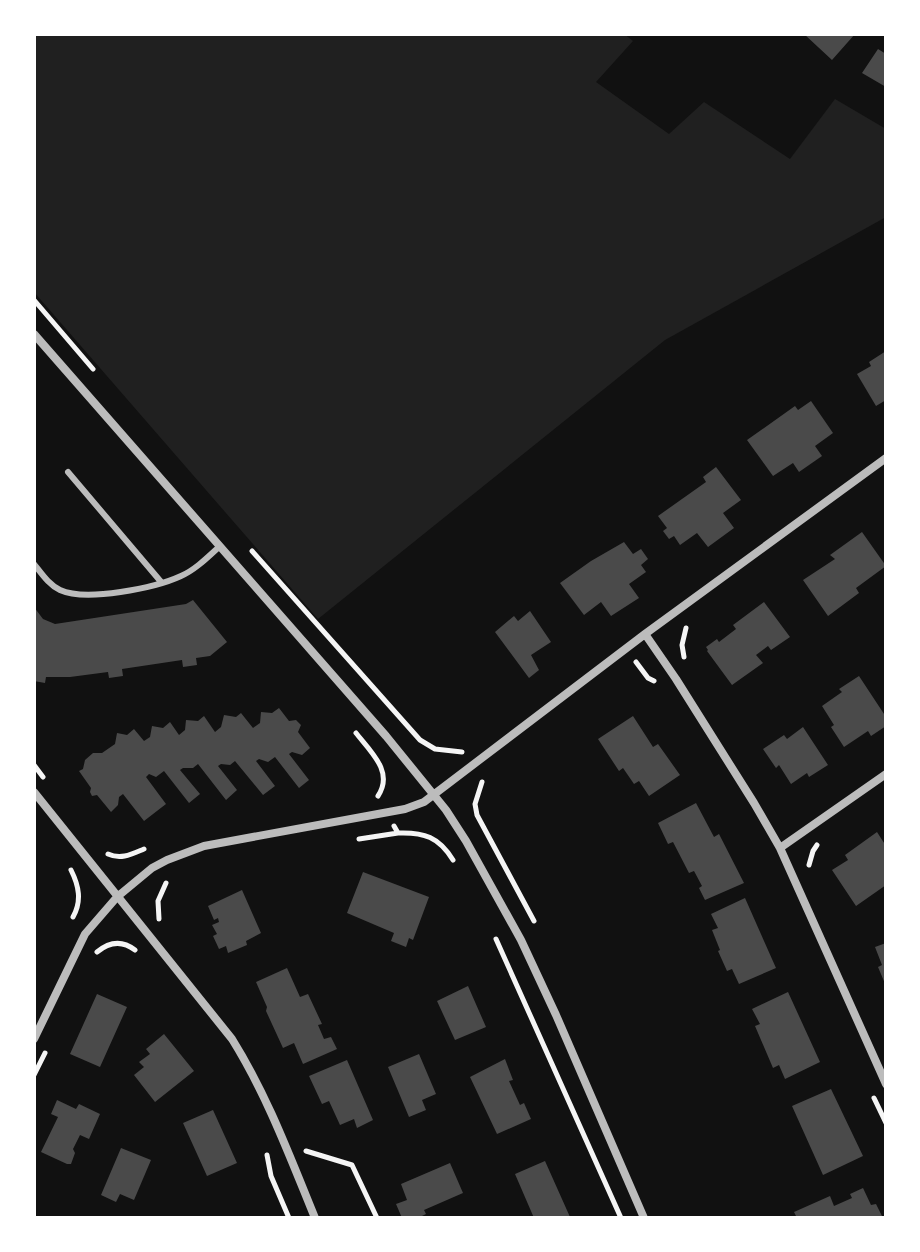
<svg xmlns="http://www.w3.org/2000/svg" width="920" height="1252" font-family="Cabin,sans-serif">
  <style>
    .green { fill: #202020 }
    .building { fill: #4a4a4a }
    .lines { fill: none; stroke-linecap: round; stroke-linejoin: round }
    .path { stroke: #f5f5f5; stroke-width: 5 }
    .service { stroke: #bcbcbc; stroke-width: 6 }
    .minor { stroke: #bcbcbc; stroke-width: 8 }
  </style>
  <rect width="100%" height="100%" fill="#111"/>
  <path class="green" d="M34,34h590l9,7 -37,41 73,52 35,-32 86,57 45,-60 51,30v88l-221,123 -347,279 -284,-327z"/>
  <path class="building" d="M804,34h51l-23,26z
    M878,49l8,5v33l-24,-14z
    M886,351v49l-10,6 -19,-32 14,-8 -2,-4z
    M811,401l22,32 -18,13 7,10 -23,16 -6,-9 -20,13 -26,-36 48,-34 3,4z
    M716,467l25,33 -18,13 11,15 -26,19 -11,-14 -17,12 -6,-9 -5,3 -6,-8 4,-3 -9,-12 48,-34 -3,-5z
    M862,532l24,34 -30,22 3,5 -31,23 -25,-36 32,-21 -5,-4z
    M624,542l9,12 8,-5 7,10 -7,6 5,7 -17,12 10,14 -28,18 -10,-14 -17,13 -24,-32 31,-22z
    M193,600l34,42 -17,14 -14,2 1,7 -14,2 -1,-7 -60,9 1,7 -14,2 -1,-6 -38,5h-24l-1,6 -11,-2v-74l9,12 12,5 131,-20z
    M764,602l26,35 -19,13 -3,-4 -12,9 7,8 -31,22 -25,-34 1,-1 -2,-3 11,-8 2,3 17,-13 -3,-4z
    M530,611l21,31 -20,13 8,15 -10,8 -34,-46 19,-16 4,5z
    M859,676l27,41v9l-15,10 -3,-5 -24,16 -13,-20 3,-2 -12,-19 20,-14 -3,-3z
    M279,708l10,13 7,-1 5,5 -3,7 12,16 -8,7 -10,-3 -3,2 20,26 -10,8 -24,-31 -7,5 -9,-3 -3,2 19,25 -12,9 -28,-34 -5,4 -9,-1 -3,2 19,24 -11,10 -28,-36 -5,4h-10l-3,2 20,24 -11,9 -25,-32 -8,6 -7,-3 -3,3 20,27 -22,17 -21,-27 -4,3 -1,8 -7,7 -14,-17 -5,1 -2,-4 1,-4 -12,-17 4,-2 2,-9 8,-7h9l13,-9 2,-11 10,2 7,-6 10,12 6,-4 2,-11 11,2 7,-6 9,13 6,-5 1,-10 12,1 6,-5 11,16 6,-5 3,-12 12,2 5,-4 12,15 7,-5 1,-11 11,1z
    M633,716l20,31 5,-3 22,31 -31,21 -10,-15 -5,3 -11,-16 -4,3 -21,-32z
    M803,727l25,38 -19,12 -2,-4 -16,11 -12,-19 -3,3 -13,-19 21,-14 3,4z
    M696,803l18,34 5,-3 25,49 -39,17 -6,-12 3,-2 -8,-15 -5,2 -16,-31 -5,2 -10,-21z
    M877,832l9,14v39l-30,21 -24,-36 16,-10 -3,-5z
    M363,872l66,25 -16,43 -4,-2 -3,9 -15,-6 3,-8 -47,-20z
    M242,890l19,43 -15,8 1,4 -19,8 -2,-7 -7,3 -6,-13 4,-2 -5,-9 7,-3 -1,-4 -4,2 -6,-14z
    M745,898l31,70 -37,16 -7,-15 -5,2 -9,-20 2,-1 -8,-20 6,-2 -7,-14z
    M886,943v43l-8,-19 4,-2 -7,-18z
    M287,968l13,29 8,-3 14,30 -4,1 6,14 7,-2 6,12 -34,15 -9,-21 -11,5 -17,-37 1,-4 -11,-25z
    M468,986l18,41 -31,13 -18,-39z
    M788,992l32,70 -35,17 -6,-14 -6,3 -18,-42 5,-2 -8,-15z
    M97,994l30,13 -27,60 -30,-13z
    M164,1034l30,37 -39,31 -21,-27 10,-8 -5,-5 11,-8 -4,-5z
    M419,1054l17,40 -14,6 4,10 -17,7 -21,-50z
    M505,1059l8,21 -4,1 11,24 4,-2 7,16 -34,15 -27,-57z
    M347,1060l26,60 -16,8 -3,-9 -14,6 -11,-24 -7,3 -13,-28z
    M831,1089l32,67 -40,19 -31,-69z
    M57,1100l19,9 3,-5 21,10 -11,25 -9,-4 -7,14 2,4 -4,11h-4l-26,-12 17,-35 -7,-3z
    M213,1110l24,53 -30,13 -24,-53z
    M121,1148l30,12 -17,40 -14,-6 -4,8 -15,-7z
    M545,1161l25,56 -4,1h-32l-19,-44z
    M450,1163l13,30 -39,17 2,4 -8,4h-16l-6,-14 11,-4 -6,-16z
    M863,1188l8,17 5,-1 7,14h-86l-3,-6 36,-16 4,10 18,-8 -2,-4z"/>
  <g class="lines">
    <path class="path" d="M34,300l59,69
      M252,551l168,189 15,9 27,3
      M684,657l-2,-12 4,-17
      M636,662l12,16 6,3
      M356,733c15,19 38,39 22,63
      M34,765l9,12
      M482,782l-7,22 2,11 57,106
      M394,826l4,7c26,-1 41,4 55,27
      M359,839l39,-6
      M108,854c13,6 24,0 36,-5
      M809,865l4,-14 4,-6
      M71,870c8,16 11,31 2,47
      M159,919l-1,-18 8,-18
      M496,939l125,279
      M97,952c12,-10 25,-12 38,-2
      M34,1075l11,-22
      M874,1098l12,25
      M306,1151l46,14 25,53
      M267,1155l4,21 18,42"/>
    <path class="service" d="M68,472l94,111
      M34,564c8,10 15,21 26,26 26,12 95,-2 121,-14 14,-6 27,-19 39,-30"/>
    <path class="minor" d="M34,334l352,402 60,74 20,31 55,99 35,75 88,203
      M645,634l31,45 78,124 26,45 106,236
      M34,792l198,247c35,56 58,118 83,179
      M780,848l106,-74
      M34,1039l51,-105 32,-37 35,-29 15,-8 37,-14 201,-37 19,-7 221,-168 241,-176"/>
  </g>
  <rect width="920" height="1252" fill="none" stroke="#ffffff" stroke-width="72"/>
</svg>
